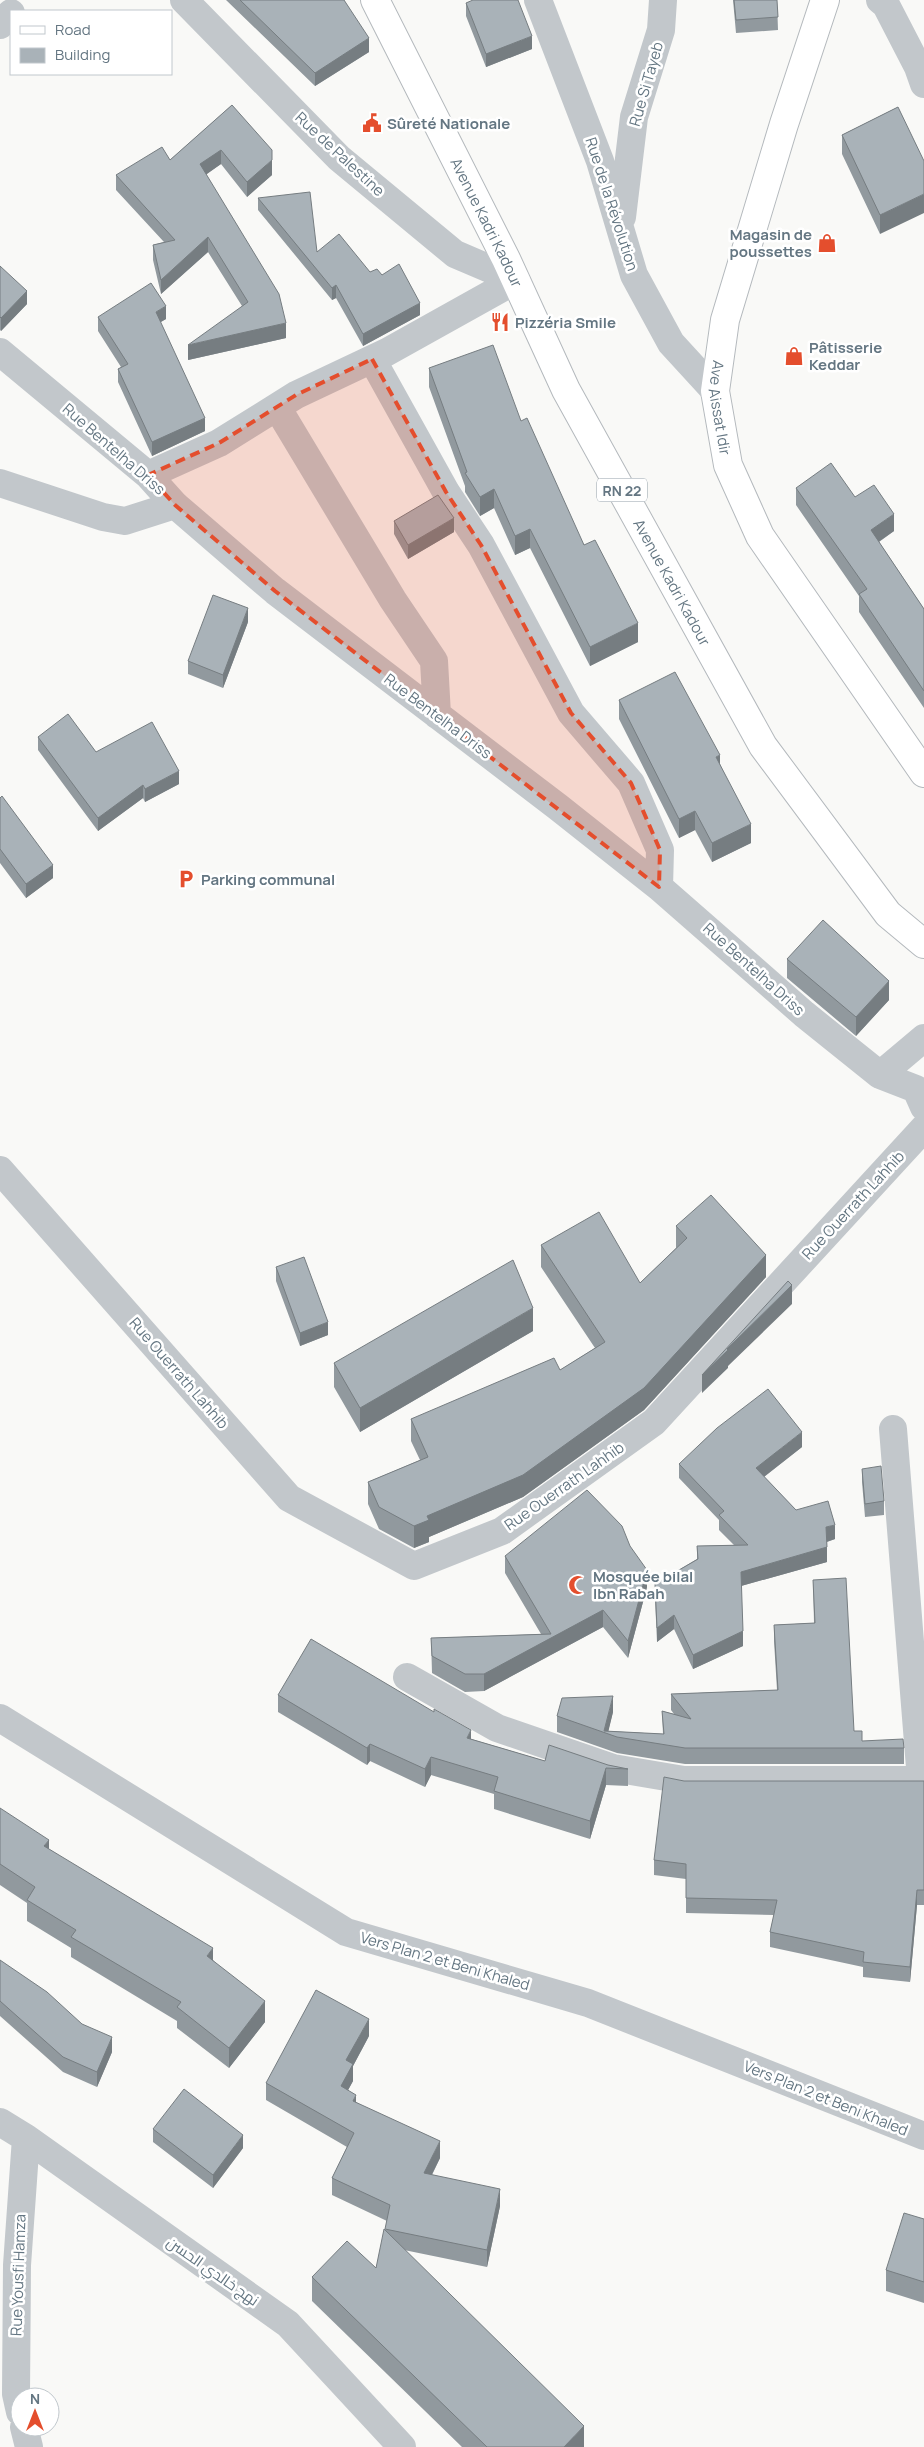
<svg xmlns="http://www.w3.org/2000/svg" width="924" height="2447" font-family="Manrope,Cairo,sans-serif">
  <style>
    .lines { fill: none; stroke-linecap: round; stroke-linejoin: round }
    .primary-casing { stroke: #b4b9bd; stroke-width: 30 }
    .minor { stroke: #c2c7cb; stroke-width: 28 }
    .primary { stroke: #fff; stroke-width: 28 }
    .wall { fill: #91999e }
    .shaded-wall { fill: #767d81 }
    .building { fill: #a9b2b8; stroke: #767d81 }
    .marked { fill: #e44e2d; fill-opacity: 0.2; stroke: #e44e2d; stroke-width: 4; stroke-dasharray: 10 6; stroke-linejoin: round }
    .labels { text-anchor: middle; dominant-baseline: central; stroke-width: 5; stroke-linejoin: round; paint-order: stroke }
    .shield { fill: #fff; stroke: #929fa8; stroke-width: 1 }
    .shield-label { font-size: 14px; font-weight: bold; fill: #647682 }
    .street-label { font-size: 15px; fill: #647682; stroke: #fff }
    .poi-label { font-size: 15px; font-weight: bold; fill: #647682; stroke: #fff; text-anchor: start }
  </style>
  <rect width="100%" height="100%" fill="#f9f9f7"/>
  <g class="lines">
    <g class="primary-casing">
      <g id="primary">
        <path id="s1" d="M375,0l131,259 60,131 197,356 125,168 36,30"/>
        <path id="s2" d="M825,0l-41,124 -59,196 -10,71 13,74 32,71 164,237"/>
      </g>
    </g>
    <path class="minor" d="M184,0l155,158 116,96 61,26
      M538,0l62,161 34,114 37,68 44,48
      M880,0l6,5 32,62 6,17
      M0,25l11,-12
      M622,217l12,-100 27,-87 2,-30
      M0,352l148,123 27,30 100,86 283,216 101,80 145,127 76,61
      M372,359l74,133 35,53 90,168 60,70 29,67 -1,37
      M277,407l116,193 41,61 3,54
      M148,475l71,-32 77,-48 91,-43 129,-72
      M0,483l103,34 22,4 50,-16
      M924,1038l-44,37 36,14 8,18
      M0,1170l289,328 125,68 88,-35 152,-109 270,-294
      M893,1429l28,351
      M407,1677l90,51 116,40 71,12h240
      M0,1718l346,214 242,71 336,133
      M0,2122l26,16 262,186 114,123
      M20,2412l-4,-18 1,-129 9,-127
      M24,2427l5,20"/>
    <use href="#primary" class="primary"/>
  </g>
  <path class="wall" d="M226,0h118l25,52 -54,34z
    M733,0h44l1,30 -42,3z
    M466,3l66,46 -46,18 -20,-51z
    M232,105l40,70 -25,22 -26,-33 -15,10 80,164 -98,22 54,-54 -34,-54 -47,42 -8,-34v-15l11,-3 -48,-52v-15l54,-15z
    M898,107l-18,127 -38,-80v-19z
    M258,198l59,54 53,20 50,43 -57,31 -27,-48 -4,2 -74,-90z
    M0,266l27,38 -26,27 -1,-1z
    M98,317l68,2 -6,3 45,109 -53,25 -34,-74v-13l3,-2 -23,-36z
    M429,368l92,53 63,124 54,97 -48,24 -60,-118 -15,7 -21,-47 -14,8 -15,-24v-6l-36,-99z
    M796,488l59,9 39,34 -15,11 45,67v99l-65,-96v-16l-63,-91z
    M394,521l60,11 -46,27 -14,-25z
    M248,622l-25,66 -35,-14v-13z
    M619,700l101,64 31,79 -39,19 -17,-32 -16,8 -60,-119z
    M38,737l141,47 -34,18 -2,-4 -45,33 -60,-81z
    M0,798l53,80 -27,20 -26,-35z
    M787,959l102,41 -33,36 -69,-58z
    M676,1226l90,51 -122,133 -121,87 -94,40v5l-15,6 -35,-19 -11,-25v-22l52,-22 -9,-19v-22l149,-49 35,-22 -54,-81v-22l99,38 36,-35z
    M276,1267l52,68 -28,11 -24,-65z
    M533,1331l-173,101 -26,-45v-24z
    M802,1447l-38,30 32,33 39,29 -8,3v20l-86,24 2,60 -50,23 -19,-40 -17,13 -2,-43v-15l42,-25v-13l37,-1 -15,-15v-10l-40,-42v-14z
    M862,1469l22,32v14l-19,2 -3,-35z
    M505,1556l142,31 -19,71 -25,-31 -119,64 -19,1 -33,-19 -1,-35 110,-4 -36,-61z
    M813,1580l41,151 8,10 42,7v16h-219l-68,-11 -60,-21v-16l56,-4 -5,19 55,3 -1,-23 12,3 -3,-4v-16l106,-4 -3,-49v-16l40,-2z
    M278,1695l193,44 74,22 63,4 20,4v17l-22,-1 -16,54 -96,-30v-15l-63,-19 -6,12 -55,-26 -3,4 -89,-53z
    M684,1781h240v124h-7l-7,77 -47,-5v-10l-93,-20v-15l4,-17 -88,-2v-34l-32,-4v-15z
    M0,1799v9l49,41 164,111 52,62 -36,46 -52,-40v-7l-106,-64v-9l-44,-27v-18l-27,-18z
    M0,1960l112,92 -15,35 -34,-15 -63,-56z
    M369,2036l-16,30v15l-5,9 8,12 84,56 -8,17 68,31 -13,61 -83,-17 180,197h-122l-150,-146v-24l64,-9 9,-37 2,-10 -55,-26v-17l15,-31 -81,-47v-17z
    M153,2129l90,19 -30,40 -60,-46z
    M924,2219v84l-38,-12v-21z"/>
  <path class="shaded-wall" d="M532,36v13l-46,18v-13z
    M369,38v14l-54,34v-13z
    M221,150v14l-21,15v-15z
    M272,160v15l-25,22v-15z
    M924,194v19l-44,21v-19z
    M208,237v15l-47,42v-14z
    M336,285v13l-4,2v-12z
    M27,291v13l-26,27v-13z
    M420,303v12l-57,31v-12z
    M166,306v13l-10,6v-13z
    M286,323v15l-98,22v-15z
    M205,418v13l-53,25v-14z
    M494,489v19l-14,8v-19z
    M894,514v17l-23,16v-17z
    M454,518v14l-46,27v-14z
    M530,529v19l-15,7v-19z
    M248,608v14l-25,66v-13z
    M638,623v19l-48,24v-19z
    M720,755v19l-4,-17z
    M179,771v13l-34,18v-13z
    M143,785v13l-45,33v-13z
    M695,811v19l-16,8v-19z
    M751,824v19l-39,19v-19z
    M53,865v13l-27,20v-14z
    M889,981v19l-33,36v-19z
    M766,1255v22l-122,133 -121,87 -94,40v5l-15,6v-22z
    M792,1285v19l-64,62v2l-26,25v-18l25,-26z
    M533,1308v23l-173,101v-24z
    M328,1322v13l-28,11v-13z
    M802,1432v15l-46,36v-15z
    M835,1525v14l-9,3v-15z
    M827,1547v15l-86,24v-14z
    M647,1570v17l-19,71v-17z
    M603,1610v17l-119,64v-17z
    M674,1615v14l-17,13v-14z
    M743,1631v15l-50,23v-14z
    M613,1696v16l-5,21 -4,-1z
    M471,1730v18l-4,-10z
    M370,1744v17l-3,4v-17z
    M431,1757v18l-6,12v-18z
    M606,1768v17l-16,54v-18z
    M49,1840v20l-5,-14z
    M917,1890v15l-7,77v-15z
    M213,1948v21l-6,-13z
    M265,2001v21l-36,46v-20z
    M369,2019v17l-16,30v15l-12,22v-17l5,-26z
    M112,2037v15l-15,35v-15z
    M356,2095v18l-3,-12z
    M243,2135v13l-30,40v-13z
    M440,2141v17l-16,32v-17z
    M500,2189v17l-13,61v-17z
    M584,2426v21h-20z"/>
  <path class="building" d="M240,0h104l25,38 -54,35z
    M473,0h45l14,36 -46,18 -20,-51z
    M734,0h43l1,17 -42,3z
    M232,105l40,45v10l-25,22 -26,-32 -21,14 79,130 7,29 -98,22 60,-43 -40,-65 -47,43 -8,-35 22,-5 -59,-65 46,-28 8,13z
    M898,107l26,54v33l-44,21 -38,-80z
    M310,192l7,60 22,-18 31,38 7,-3 5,6 17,-11 21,39 -57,31 -27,-49 -4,3 -74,-90z
    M0,266l27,25 -26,27 -1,-1z
    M151,283l15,23 -10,6 49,106 -53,24 -34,-73 10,-5 -30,-47z
    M493,345l28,76 6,-3 57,127 11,-5 43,83 -48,24 -60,-118 -15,7 -21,-47 -14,8 -15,-24 2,-1 -38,-104z
    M831,463l24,34 19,-12 20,29 -23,16 53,79v82l-65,-97 8,-5 -71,-101z
    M438,495l16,23 -46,27 -14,-24z
    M213,595l35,13 -25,67 -35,-14z
    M675,672l45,83 -4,2 35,67 -39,19 -17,-32 -16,8 -60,-119z
    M68,714l28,38 56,-30 27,49 -34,18 -2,-4 -45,33 -60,-81z
    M2,796l51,69 -27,19 -26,-35v-51z
    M823,920l66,61 -33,36 -69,-58z
    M711,1195l55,60 -122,133 -121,87 -96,41 2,4 -15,6 -35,-19 -11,-25 60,-25 -17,-38 143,-61 6,12 45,-28 -64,-97 58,-33 41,71 47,-45 -11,-12z
    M304,1257l24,65 -28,11 -24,-66z
    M513,1260l20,48 -173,100 -26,-45z
    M788,1281l4,4 -65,64 1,1 -26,25z
    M768,1389l34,43 -46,36 40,42 32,-9 7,24 -9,2 1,20 -86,25 2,59 -50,24 -19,-40 -17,13 -2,-44 43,-25 -1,-13 51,-1 -29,-30 5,-4 -45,-47 38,-36z
    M881,1466l3,35 -19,3 -3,-35z
    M587,1490l35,36 8,20 17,24 -19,71 -25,-31 -119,64h-19l-33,-18 -1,-18 120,-4 -46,-78z
    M846,1578l8,153h8v10l41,-2 1,9h-219l-68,-11 -60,-21 5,-18 51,-2 -9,35 60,3 -2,-23 29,8 -20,-25 107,-4 -4,-65 41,-2 -2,-43z
    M311,1639l123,73v-3l37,21 -4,8 78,23 4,-16 59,20 20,4 -22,-1 -16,53 -96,-30 4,-14 -67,-20 -6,12 -55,-25 -3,4 -89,-53z
    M664,1777l20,4h240v109h-7l-7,77 -47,-5 1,-10 -94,-20 7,-32 -91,-2v-34l-32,-4z
    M0,1808l49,32 -5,6 169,102 -6,8 58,45 -36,47 -52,-41 4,-5 -110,-65 5,-7 -49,-30 8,-13 -35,-23z
    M0,1960l47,32 35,32 30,13 -15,35 -34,-15 -63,-56z
    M316,1990l53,29 -23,41 7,4 -12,22 15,9 -3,6 87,40 -16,32 76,16 -13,61 -102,-21 5,-24 -58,-27 22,-45 -88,-50z
    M184,2089l59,46 -30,40 -60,-46z
    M904,2213l20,6v63l-38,-12z
    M384,2229l200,197 -20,21h-77l-175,-170 35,-36 29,27z"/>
  <path class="marked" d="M372,359l74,133 35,53 90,168 60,70 29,67 -1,37 -384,-296 -100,-86 -27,-30 71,-32 77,-48z"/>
  <defs>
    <g id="civic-bare" transform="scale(1.5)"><path d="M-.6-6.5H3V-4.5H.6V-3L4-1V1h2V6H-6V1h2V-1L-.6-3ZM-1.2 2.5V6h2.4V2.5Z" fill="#e44e2d" stroke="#fff" stroke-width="2.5" paint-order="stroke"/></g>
    <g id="shop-bare" transform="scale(1.5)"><path d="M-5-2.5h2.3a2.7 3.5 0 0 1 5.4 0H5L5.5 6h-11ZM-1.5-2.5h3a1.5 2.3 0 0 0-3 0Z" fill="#e44e2d" stroke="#fff" stroke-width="2.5" paint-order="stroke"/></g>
    <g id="restaurant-bare" transform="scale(1.5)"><path d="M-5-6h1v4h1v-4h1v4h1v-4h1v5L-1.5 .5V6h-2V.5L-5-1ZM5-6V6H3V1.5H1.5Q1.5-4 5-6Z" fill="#e44e2d" stroke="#fff" stroke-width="2.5" paint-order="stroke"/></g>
    <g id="parking-bare" transform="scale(1.5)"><path d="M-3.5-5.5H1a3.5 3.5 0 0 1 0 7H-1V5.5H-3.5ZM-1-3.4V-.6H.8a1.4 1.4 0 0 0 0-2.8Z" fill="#e44e2d" stroke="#fff" stroke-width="2.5" paint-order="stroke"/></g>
    <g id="mosque-bare" transform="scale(1.5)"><path d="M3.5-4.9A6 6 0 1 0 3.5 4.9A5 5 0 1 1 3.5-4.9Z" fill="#e44e2d" stroke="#fff" stroke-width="2.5" paint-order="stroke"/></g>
  </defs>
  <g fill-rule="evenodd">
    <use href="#civic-bare" x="372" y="123"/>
    <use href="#shop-bare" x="827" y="243"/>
    <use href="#restaurant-bare" x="500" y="322"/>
    <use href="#shop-bare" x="794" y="356"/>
    <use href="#parking-bare" x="186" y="879"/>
    <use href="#mosque-bare" x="578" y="1585"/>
  </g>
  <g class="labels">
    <rect class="shield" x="597" y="478.5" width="50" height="23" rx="4"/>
    <g class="shield-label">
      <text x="622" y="490">RN 22</text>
    </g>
    <g class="street-label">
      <text transform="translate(646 84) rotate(-74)">Rue Si Tayeb</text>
      <text transform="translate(340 154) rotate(43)">Rue de Palestine</text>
      <text transform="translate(612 204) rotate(72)">Rue de la Révolution</text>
      <text stroke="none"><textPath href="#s1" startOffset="249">Avenue Kadri Kadour</textPath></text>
      <text stroke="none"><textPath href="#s2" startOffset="424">Ave Aissat Idir</textPath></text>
      <text transform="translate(114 449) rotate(41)">Rue Bentelha Driss</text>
      <text stroke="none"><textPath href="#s1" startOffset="654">Avenue Kadri Kadour</textPath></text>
      <text transform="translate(438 716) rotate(37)">Rue Bentelha Driss</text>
      <text transform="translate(754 969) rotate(42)">Rue Bentelha Driss</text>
      <text transform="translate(853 1205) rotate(-47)">Rue Ouerrath Lahhib</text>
      <text transform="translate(179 1373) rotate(49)">Rue Ouerrath Lahhib</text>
      <text transform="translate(564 1486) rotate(-35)">Rue Ouerrath Lahhib</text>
      <text transform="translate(445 1961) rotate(16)">Vers Plan 2 et Beni Khaled</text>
      <text transform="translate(826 2098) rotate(22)">Vers Plan 2 et Beni Khaled</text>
      <text transform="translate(213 2271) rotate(35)">نهج خالدي الحسن</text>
      <text transform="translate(18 2275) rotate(-88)">Rue Yousfi Hamza</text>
    </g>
    <g class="poi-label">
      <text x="387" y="123">Sûreté Nationale</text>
      <text x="812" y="234" text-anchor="end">Magasin de<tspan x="812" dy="17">poussettes</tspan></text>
      <text x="515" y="322">Pizzéria Smile</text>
      <text x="809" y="347">Pâtisserie<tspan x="809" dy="17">Keddar</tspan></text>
      <text x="201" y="879">Parking communal</text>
      <text x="593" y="1576">Mosquée bilal<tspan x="593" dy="17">Ibn Rabah</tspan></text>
    </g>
  </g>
  <rect x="10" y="10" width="162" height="65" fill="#ffffff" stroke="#c1c8cd"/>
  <rect x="20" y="26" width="25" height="8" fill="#ffffff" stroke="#c1c8cd"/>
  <text x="55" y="35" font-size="15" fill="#647682">Road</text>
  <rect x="20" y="48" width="25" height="15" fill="#a9b2b8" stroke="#c1c8cd"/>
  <text x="55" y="60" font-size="15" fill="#647682">Building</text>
  <g transform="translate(35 2412)"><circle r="24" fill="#ffffff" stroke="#c1c8cd"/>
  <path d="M0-4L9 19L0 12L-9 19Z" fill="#e44e2d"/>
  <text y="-8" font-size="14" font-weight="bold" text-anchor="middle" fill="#647682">N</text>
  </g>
</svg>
